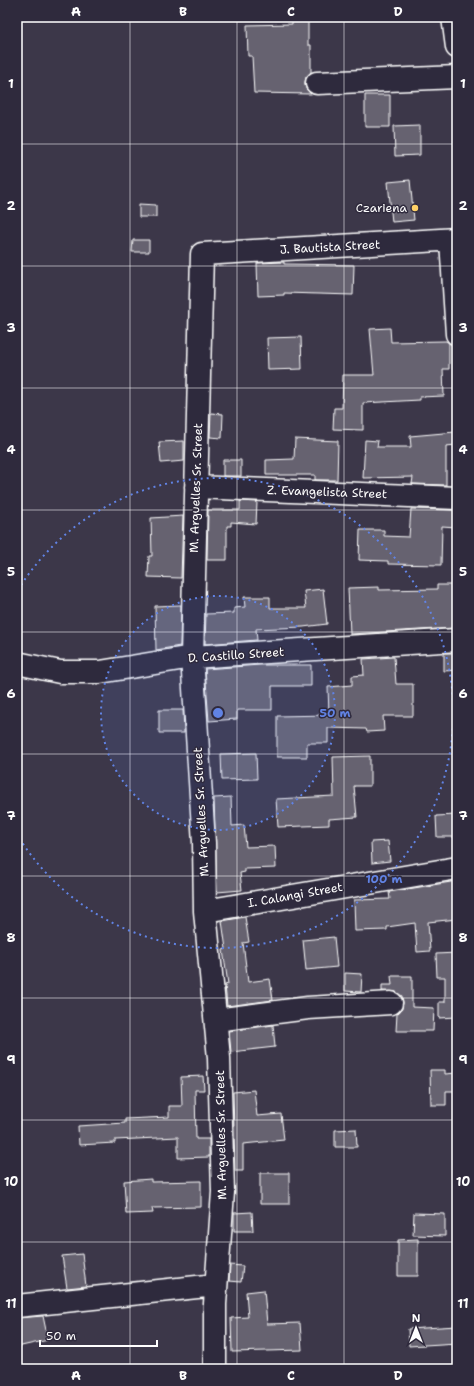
<svg xmlns="http://www.w3.org/2000/svg" width="474" height="1386" font-family="'Shantell Sans',sans-serif">
  <style>
    .building { fill: #666270; stroke: #fff }
    .lines { fill: none; stroke-linecap: round; stroke-linejoin: round }
    .minor-casing { stroke: #fff; stroke-width: 25 }
    .minor { stroke: #2f2a3d; stroke-width: 22 }
    .grid { fill: none; stroke: #fff; stroke-width: 1; stroke-opacity: 0.55 }
    .ring { fill: none; stroke: #6183e4; stroke-width: 2; stroke-dasharray: 2 4 }
    .poi-dot { fill: #ffd166; stroke: #2f2a3d; stroke-width: 1.5 }
    .labels { text-anchor: middle; dominant-baseline: central; stroke-width: 3; stroke-linejoin: round; paint-order: stroke }
    .poi-label { font-size: 12px; fill: #fff; stroke: #2f2a3d; text-anchor: end }
    .street-label { font-size: 12px; fill: #fff; stroke: #2f2a3d }
    .centre { fill: #6183e4; stroke: #2f2a3d; stroke-width: 2 }
    .ring-label { font-size: 12px; text-anchor: middle; font-weight: bold; fill: #6183e4; stroke: #2f2a3d; stroke-width: 3; stroke-linejoin: round; paint-order: stroke }
    .neatline { fill: none; stroke: #fff; stroke-width: 1.5 }
    .grid-label { font-size: 13px; text-anchor: middle; font-weight: bold; fill: #fff }
  </style>
  <rect width="100%" height="100%" fill="#3c3749"/>
  <filter id="ink" filterUnits="userSpaceOnUse"><feTurbulence type="fractalNoise" baseFrequency=".025" numOctaves="2"/><feDisplacementMap in="SourceGraphic" scale="8" xChannelSelector="R" yChannelSelector="G"/><feConvolveMatrix kernelMatrix="1 2 1 2 8 2 1 2 1" color-interpolation-filters="sRGB"/></filter>
  <g filter="url(#ink)">
    <path class="building" d="M292,19h16v26h3v27l-5,5 -1,6 1,6 5,5 -57,-1 -2,-37h-4l-1,-31 45,-1z
      M365,95h25v32h-25z
      M420,125v30l-25,1 -1,-30z
      M410,180l4,40 -22,2 -4,-40z
      M139,204l17,1v12h-17z
      M133,240h16v12h-17z
      M284,262v2l70,1 -1,30 -69,-2v2l-26,1 -1,-33z
      M390,328l1,14 55,-1 3,2v26h-6l1,27 -24,1v3l-57,3v27l-30,-1 1,-21h8l1,-33h31l-4,-46z
      M301,337l1,32 -34,1 -1,-32z
      M211,413l12,1 -1,24 -12,-1z
      M455,432l1,13 -10,1v39l-34,-1 1,-7 -50,1 2,-38 13,1 -1,6h34l-1,-11z
      M295,439l43,2 -1,39h-22v-5h-49v-15l28,-1z
      M184,441v20l-23,2 -2,-21z
      M223,460h18v16h-18z
      M240,501l17,1 -1,22 -25,-2v4h-4v34h-20l1,-50h32z
      M411,509l46,1 -1,17 -14,-1 -1,39 -53,-1v-3l-29,-1 1,-30h24v6l25,1z
      M183,516l-2,62 -33,-1 1,-21h3l-1,-38z
      M437,585h18v43l-105,6 -2,-46 31,-1v3l58,-1z
      M323,589l4,35 -24,3 -47,2 1,11 -52,4 1,-30 28,-1v-5l11,-1 -1,-10h26v11h36l-2,-17z
      M181,605l-1,41 -24,4 -1,-44z
      M444,653h13v17l-13,1z
      M394,657l2,27h17v32h-30l1,15 -17,1 -1,-3 -38,-1v15h-21v14h-30v-41l52,-1 -1,-28 24,-2v-9l12,-1 -1,-16z
      M260,665h51v21h-39v24h-35v9l-28,2 -4,-52z
      M159,710h24l1,23h-25z
      M256,753l1,26 -35,1 -1,-26z
      M370,756v30h-16l3,31 -28,2v6l-51,2 -2,-28 58,-3 -1,-39z
      M231,797l1,29 12,-1 2,22 29,-1 1,22 -31,1v3l-5,1 2,17 -25,2 -3,-94z
      M457,815v22h-20l-1,-21z
      M388,841l2,20 -18,2 -1,-21z
      M457,881v38l-29,3 2,29 -13,1 -2,-29 -28,4v3l-32,1 -1,-31 36,-1 -1,-7z
      M245,917l4,25 -6,1 5,39 22,-3 3,21 -46,6 -2,-21 3,-1 -5,-34 3,-1 -4,-28z
      M334,937l3,30 -31,3 -3,-30z
      M457,953v64l-18,1v-16h6v-25h-8l-1,-23z
      M345,973l17,1 -1,18 -16,-1z
      M391,976h21v31l22,1 -1,23h-37l1,-17 5,-5 1,-6 -1,-7 -6,-4 -14,-1v-6h10z
      M273,1025l2,22 -44,5 -2,-21z
      M430,1070h15v4l12,-1v18h-11v14h-15z
      M203,1076l1,14h-9l1,49h13v18l-31,1v-21l-63,3v3l-36,2 -1,-19 47,-3v-4l44,-2v-11h13l-1,-29z
      M254,1090l3,26 24,-2 3,26 -41,4v27h-8l-2,-79z
      M356,1129l1,18h-22v-17z
      M260,1173h29v31h-29z
      M151,1179v3l50,-1v26l-49,1 1,5 -27,1 -2,-33z
      M252,1212l1,19h-19v-18z
      M414,1213l31,1v22l-32,-1z
      M418,1239v37h-20v-36z
      M82,1254l4,32 -19,2 -5,-32z
      M230,1265l13,1 -2,16 -12,-1z
      M264,1290l3,34 33,-1 2,27 -70,2 -1,-34 17,-1 -2,-25z
      M43,1316l5,24 -31,7v-29z
      M457,1326v17l-48,3 -1,-17z"/>
    <g class="lines">
      <g class="minor-casing">
        <path id="minor" d="M453,17l4,30
          M317,83l140,-6
          M451,240l6,94
          M196,487l261,11
          M17,663l43,9h40l92,-15 265,-17
          M205,911l252,-43
          M216,1020l92,-12 83,-5
          M17,1306l199,-21
          M215,1369v-65l8,-112 -4,-134 -14,-147 -1,-68 -12,-186 10,-403 255,-15"/>
      </g>
      <use href="#minor" class="minor"/>
    </g>
  </g>
  <path class="grid" d="M130,17v1352M237,17v1352M344,17v1352M17,144h440M17,266h440M17,388h440M17,510h440M17,632h440M17,754h440M17,876h440M17,998h440M17,1120h440M17,1242h440"/>
  <circle cx="218" cy="713" r="117" fill="#6183e4" fill-opacity=".12"/>
  <g class="ring">
    <circle cx="218" cy="713" r="117"/>
    <path d="M18 590A235 235 0 1 1 18 836"/>
  </g>
  <circle class="poi-dot" cx="415" cy="208" r="4"/>
  <g class="labels">
    <g class="poi-label">
      <text x="407" y="208">Czariena</text>
    </g>
    <g class="street-label">
      <text transform="translate(330 247) rotate(-3)">J. Bautista Street</text>
      <text transform="translate(196 488) rotate(-88)">M. Arguelles Sr. Street</text>
      <text transform="translate(327 492) rotate(2)">Z. Evangelista Street</text>
      <text transform="translate(236 655) rotate(-4)">D. Castillo Street</text>
      <text transform="translate(201 812) rotate(-93)">M. Arguelles Sr. Street</text>
      <text transform="translate(295 895) rotate(-10)">I. Calangi Street</text>
      <text transform="translate(221 1135) rotate(-91)">M. Arguelles Sr. Street</text>
    </g>
  </g>
  <circle cx="218" cy="713" r="6" class="centre"/>
  <g class="ring-label">
    <text x="335" y="717">50 m</text>
    <text x="384" y="883">100 m</text>
  </g>
  <rect width="474" height="1386" fill="none" stroke="#2f2a3d" stroke-width="44"/>
  <g transform="translate(416 1328)" stroke="#2f2a3d" stroke-width="3" paint-order="stroke">
  <path d="M0-3L7 15L0 10L-7 15Z" fill="#ffffff"/>
  <text y="-6" font-size="11" font-weight="bold" text-anchor="middle" fill="#ffffff">N</text>
  </g>
  <path d="M40 1340v6h117v-6" fill="none" stroke="#ffffff" stroke-width="2"/>
  <text x="46" y="1340" font-size="12" fill="#ffffff" stroke="#2f2a3d" stroke-width="3" paint-order="stroke">50 m</text>
  <rect x="22" y="22" width="430" height="1342" class="neatline"/>
  <g class="grid-label">
    <text x="76" y="16">A</text>
    <text x="183" y="16">B</text>
    <text x="291" y="16">C</text>
    <text x="398" y="16">D</text>
    <text x="11" y="88">1</text>
    <text x="463" y="88">1</text>
    <text x="11" y="210">2</text>
    <text x="463" y="210">2</text>
    <text x="11" y="332">3</text>
    <text x="463" y="332">3</text>
    <text x="11" y="454">4</text>
    <text x="463" y="454">4</text>
    <text x="11" y="576">5</text>
    <text x="463" y="576">5</text>
    <text x="11" y="698">6</text>
    <text x="463" y="698">6</text>
    <text x="11" y="820">7</text>
    <text x="463" y="820">7</text>
    <text x="11" y="942">8</text>
    <text x="463" y="942">8</text>
    <text x="11" y="1064">9</text>
    <text x="463" y="1064">9</text>
    <text x="11" y="1186">10</text>
    <text x="463" y="1186">10</text>
    <text x="11" y="1308">11</text>
    <text x="463" y="1308">11</text>
    <text x="76" y="1380">A</text>
    <text x="183" y="1380">B</text>
    <text x="291" y="1380">C</text>
    <text x="398" y="1380">D</text>
  </g>
</svg>
